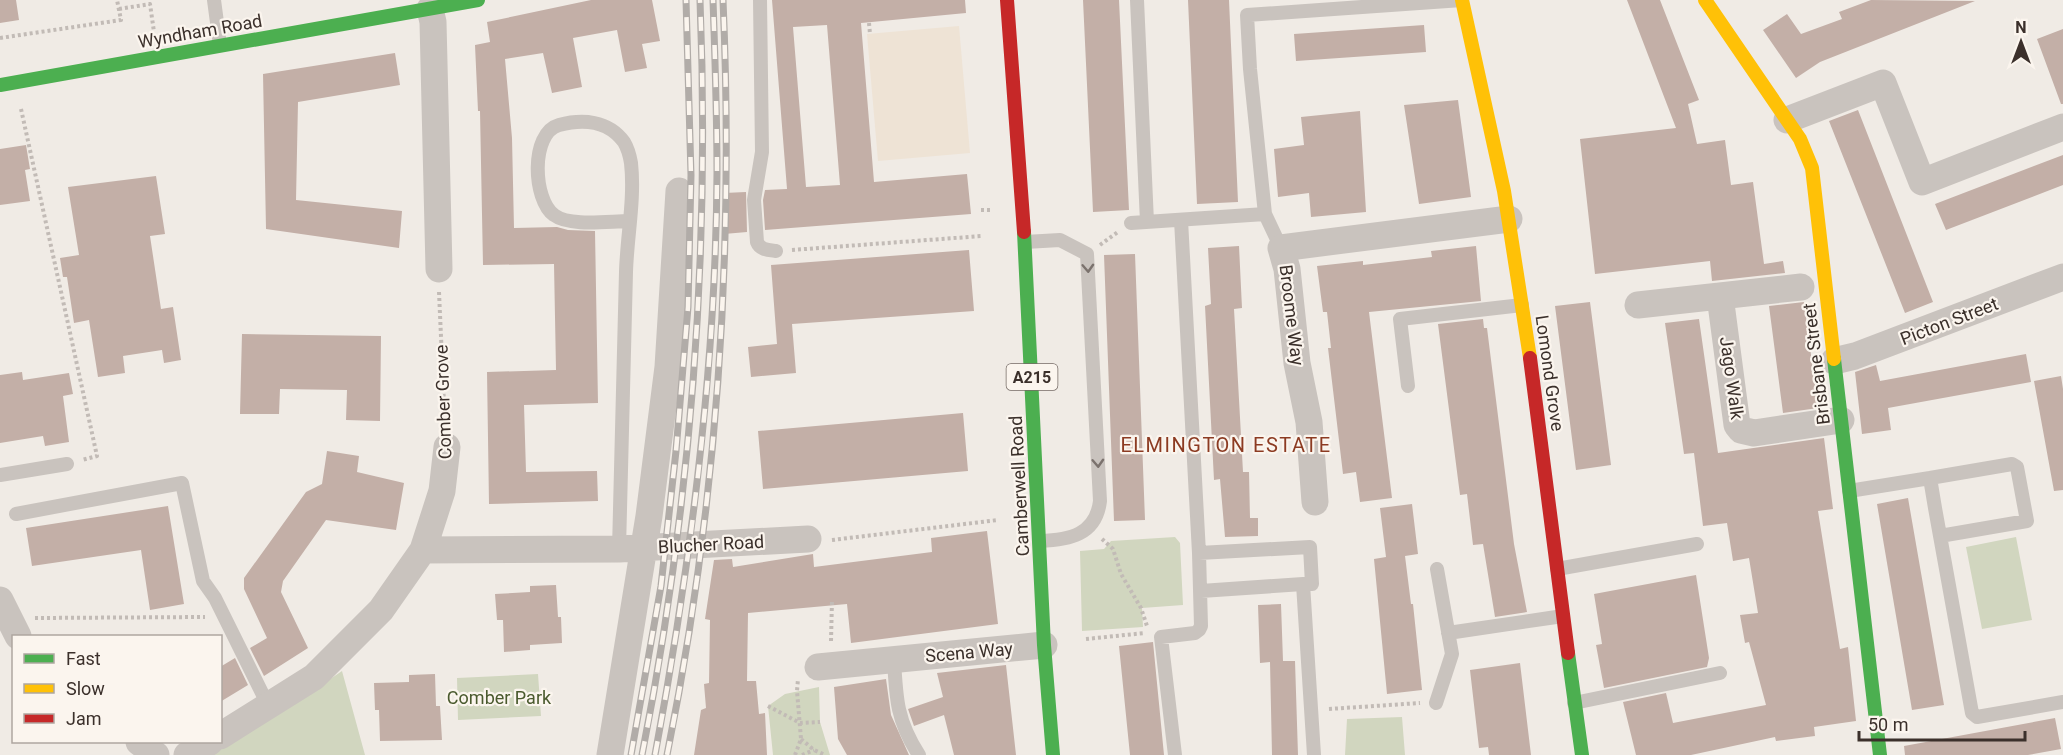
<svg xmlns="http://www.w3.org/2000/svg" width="2063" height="755" font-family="Roboto,sans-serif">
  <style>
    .green { fill: #d1d6bf }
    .plaza { fill: #eee3d5 }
    .building { fill: #c3afa7; fill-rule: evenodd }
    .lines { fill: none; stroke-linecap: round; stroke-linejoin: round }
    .path { stroke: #c2bbb6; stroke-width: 4; stroke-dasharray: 3 3; stroke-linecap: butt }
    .lane { stroke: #c9c3be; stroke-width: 14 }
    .street { stroke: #c9c3be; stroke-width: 27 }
    .fast { stroke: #4caf50; stroke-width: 14 }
    .slow { stroke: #ffc107; stroke-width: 14 }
    .jam { stroke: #c62828; stroke-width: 14 }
    .rail-casing { stroke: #b1aca8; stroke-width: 7 }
    .rail { stroke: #fbf5ee; stroke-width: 4.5; stroke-dasharray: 14; stroke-linecap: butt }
    .oneway { stroke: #7b726d }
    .labels { text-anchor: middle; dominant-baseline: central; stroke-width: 4.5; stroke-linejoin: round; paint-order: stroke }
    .shield { fill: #fbf5ee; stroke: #756b66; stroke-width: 1.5 }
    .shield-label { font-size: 16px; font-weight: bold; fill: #3b302b }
    .street-label { font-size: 18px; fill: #3b302b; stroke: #fbf5ee }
    .park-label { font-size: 18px; fill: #4a5a2e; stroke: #fbf5ee }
    .neighbourhood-label { font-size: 20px; letter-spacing: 1.5px; fill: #8c3b22; stroke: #fbf5ee }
  </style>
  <rect width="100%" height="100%" fill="#f0ebe5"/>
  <path class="green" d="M1175,537l5,6 3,62 -41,3 1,19 -61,4 -2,-80 24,-2 7,-8z
    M2016,537l16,83 -50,9 -16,-82z
    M342,671l23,84h-160l74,-41z
    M538,674l3,42 -83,4 -1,-42z
    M819,687l1,35 10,33h-57l-5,-49 17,-12z
    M1402,717l3,38h-60l2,-36z"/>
  <path class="plaza" d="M959,26l11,127 -92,8 -11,-127z"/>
  <path class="building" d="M0,0h16l3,20 -19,3z
    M591,0h61l8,41 -18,3 5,24 -22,4 -8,-42 -44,8 9,49 -30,6 -9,-40 -38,6 7,79 2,90 43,-1 11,3 27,1 3,172 -74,2 2,67 71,-1 1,30 -109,3 -2,-132 69,-2 -2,-106 -71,1 -3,-154h-2l-3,-66 15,-3 -3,-20z
    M772,0h193l1,13 -105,10 13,159 93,-8 4,40 -206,16 -2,-30 2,-10 22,-1zM827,25l13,160 -34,2 -13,-160z
    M1083,0h36l10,210 -36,2z
    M1188,0h41l9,202 -41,2z
    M1627,0h33l39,100 -11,4 9,40 28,-4 6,45 22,-3 11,82 19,-3 2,12 -73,8 -2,-20 -115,13 -15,-135 96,-11z
    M1871,0l104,1 -155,61 -24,16 -33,-48 24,-16 14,20 41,-15 -3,-7z
    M1424,25l2,27 -130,9 -2,-27z
    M2063,29v75h-2l-24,-65z
    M395,53l5,32 -102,17 -2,98 106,11 -3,37 -133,-19 -3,-155z
    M1458,100l13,97 -52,7 -15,-99z
    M1858,110l75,192 -28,11 -76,-192z
    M1360,111l6,101 -55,5 -2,-24 -31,4 -4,-48 30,-4 -3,-28z
    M26,145l4,24 -5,1 5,31 -30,4v-56z
    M2063,155v30l-117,45 -11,-26z
    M156,176l9,58 -15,2 11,73 12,-2 8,53 -17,3 -2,-13 -39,6 2,17 -27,4 -9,-57 -15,3 -7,-46h-4l-3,-19 19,-3 -11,-68z
    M746,192l1,40 -23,2v-41z
    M1239,246l3,62 -8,1 9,163h6l1,46h8v18l-33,1 -5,-58 -6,1 -9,-174 6,-2 -3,-56z
    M1476,246l5,55 -112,11 23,186 -32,4 -4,-30 -13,2 -15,-126h3l-4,-36h-4l-6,-46 46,-5v4l69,-8 -1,-6z
    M969,250l5,61 -182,13 4,49 -45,4 -3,-30 29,-3 -6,-79z
    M1135,254l10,266 -31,1 -10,-266z
    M1590,302l21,163 -35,5 -21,-164z
    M1804,302l14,106 -35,5 -14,-107z
    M1483,319l1,9h3l27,216 13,68 -32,5 -12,-73 -10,1 -6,-51 -7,1 -22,-171z
    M1699,319l19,134 106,-15 9,71 -15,2 22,138 8,-2 8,74 -42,6 1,9 -39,5 -1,-4 -84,18h-55l-13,-53 43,-9 7,30 93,-18 -17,-63 -4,1 -5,-28 18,-2 -9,-55 -16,3 -6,-38 -24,3 -9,-73 -10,1 -19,-131z
    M242,334l139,2 -1,85 -34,-1 1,-30 -67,-1 -1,25h-39z
    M2026,354l5,28 -143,26 3,22 -29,4 -7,-62 21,-7 4,16z
    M22,372l1,8 46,-7 4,21 -10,2 6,46 -24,4 -2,-10 -43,7v-68z
    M2061,376l2,13v101l-9,1 -20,-110z
    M963,413l5,58 -205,18 -5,-58z
    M327,451l32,5 -2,16 47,11 -8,47 -70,-10 -43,61 -2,11 27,56 -44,28 -14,-28 17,-10 -23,-49v-11l62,-86 16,-8z
    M1908,498l36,207 -32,5 -35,-206z
    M1412,504l6,50 -13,2 6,48h2l9,86 -35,4 -13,-135 12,-2 -6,-49z
    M168,506l16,98 -34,6 -9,-60 -109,16 -6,-38z
    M987,531l11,93 -147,19 -4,-39 -99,9 -1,68h9l3,33 6,-1 2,42h-73l7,-45 5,-2 -2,-24 5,-1 1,-63 -5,-1 9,-59 18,-1 1,8 80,-13 1,13 118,-15 -1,-14z
    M1696,575l13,83 -2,9 -103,21 -8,-43 6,-1 -8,-50z
    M556,585l2,32h3l1,26 -32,2v5l-26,2 -1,-32h-6l-2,-26 35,-2v-6z
    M1281,604l2,57h12l3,94h-26l-2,-93 -10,1 -2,-58z
    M1153,642l11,113h-34l-11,-109z
    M235,658l13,27 -28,17v-35z
    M1520,663l11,92h-42l-1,-8 -9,1 -9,-78z
    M1006,665l10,90h-62l-10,-40 -30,11 -6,-17 35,-12 -6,-24z
    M435,674l1,32h4l2,34 -62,1 -1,-31h-4l-1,-27 35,-1v-7z
    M886,679l5,36 18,40h-62l-9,-16 -4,-52z
    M2055,718l6,31 -33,6h-123l-1,-9z"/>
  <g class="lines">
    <path class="path" d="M119,9l31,-5 4,28
      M869,23l1,11
      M0,38l121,-18 -4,-20
      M21,109l76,347 -15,4
      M981,210h10
      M1100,245l18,-13
      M792,250l190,-14
      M439,292l6,134
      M1102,539l11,10 8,25 20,34 6,18
      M832,540l166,-20
      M35,618l170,-1
      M1086,639l59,-6
      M831,641l1,-41
      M768,706l32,17 20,-1
      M1329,709l91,-6
      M801,739l13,11 11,5
      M795,755l6,-16 -4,-48 1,-12
      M802,755l12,-5"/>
    <path class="lane" d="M214,0l6,45
      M760,0l2,152 -8,48 3,42c3,8 12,8 19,9
      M1137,0l10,222
      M1181,220l18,333 111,-6 2,37h-9l11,171
      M1131,223l134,-9
      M1025,242l35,-2 27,14 13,247c-4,34 -31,39 -60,40
      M1281,248l-16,-34 -15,-145 -3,-54 215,-15
      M1408,386l-8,-67 122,-14
      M0,475l67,-11
      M1849,491l81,-13
      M16,514l166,-31 21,98 12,17 54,109
      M1940,536l87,-15 -10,-54 -5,-3 -82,14 5,30 37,205 5,4 86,-15
      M619,549c3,-93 5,-185 7,-277 1,-36 9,-73 5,-109 -1,-6 -4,-16 -7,-21 -16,-22 -42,-23 -65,-17 -29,8 -26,75 -5,90 16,12 55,6 75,6
      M1557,569l140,-25
      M1201,591l102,-7
      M1448,633l115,-17
      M894,659c2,40 3,62 25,96
      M1436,703l16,-49 -15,-85
      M1574,703l146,-30
      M1175,755l-14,-118 34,-4 4,-3 2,-4 -2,-73"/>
    <path class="street" d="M430,9l3,13 6,247
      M1787,120l96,-37 39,99 141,-55
      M1720,296l17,129 4,5 13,3 87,-13
      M1638,305l163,-18
      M1834,361l21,-5 208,-79
      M1315,502l-6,-80 -12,-59 -10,-94 -6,-21 228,-29
      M423,550l196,-1 189,-10
      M0,600l18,36
      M818,667l226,-22
      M220,736l94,-59 67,-67 42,-60 19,-59 5,-44
      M139,742l17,13
      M187,755l23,-13
      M610,755l39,-239 19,-149 11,-176"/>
    <path class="fast" d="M0,85l478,-85
      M1024,232l20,413 9,110
      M1834,359l46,396
      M1568,653l14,102"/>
    <path class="slow" d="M1462,0l42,191 26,167
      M1705,0l95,139 12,29 22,191"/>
    <path class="jam" d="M1007,0l17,232
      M1530,358l38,295"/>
    <g class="rail-casing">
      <path id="rail" d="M631,755l30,-169 15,-135 12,-144 3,-132 -5,-175
        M642,755c49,-248 68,-503 58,-755
        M655,755c36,-192 61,-387 62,-582 0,-58 -2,-116 -4,-173
        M667,755c50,-247 67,-503 56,-755"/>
    </g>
    <use href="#rail" class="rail"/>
  </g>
  <defs><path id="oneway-chevron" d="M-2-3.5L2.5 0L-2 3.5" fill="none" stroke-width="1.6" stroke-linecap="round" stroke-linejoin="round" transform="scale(1.5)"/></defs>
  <g class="oneway">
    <use href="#oneway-chevron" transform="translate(1088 268) rotate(87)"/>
    <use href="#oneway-chevron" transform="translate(1098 463) rotate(87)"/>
  </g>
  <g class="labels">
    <rect class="shield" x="1006.5" y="364" width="51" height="26" rx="4.5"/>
    <g class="shield-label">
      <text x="1032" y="377">A215</text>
    </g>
    <g class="street-label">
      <text transform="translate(200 31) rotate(-10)">Wyndham Road</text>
      <text transform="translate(1292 315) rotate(83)">Broome Way</text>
      <text transform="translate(1949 321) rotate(-21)">Picton Street</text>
      <text transform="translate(1816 364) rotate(-97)">Brisbane Street</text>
      <text transform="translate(1550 373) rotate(82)">Lomond Grove</text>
      <text transform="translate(1732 378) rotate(82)">Jago Walk</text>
      <text transform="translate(443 402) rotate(-92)">Comber Grove</text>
      <text transform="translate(1019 486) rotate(-93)">Camberwell Road</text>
      <text transform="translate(711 544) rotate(-3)">Blucher Road</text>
      <text transform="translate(969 652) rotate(-5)">Scena Way</text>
    </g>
    <g class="park-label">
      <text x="499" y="697">Comber Park</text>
    </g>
    <g class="neighbourhood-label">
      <text x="1226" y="445">ELMINGTON ESTATE</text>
    </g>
  </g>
  <rect x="12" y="635" width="210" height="108" fill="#fbf5ee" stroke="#aea6a0" stroke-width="1.5"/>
  <rect x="24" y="654" width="30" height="9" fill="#4caf50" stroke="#aea6a0" stroke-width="1.5"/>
  <text x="66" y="665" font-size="18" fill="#3b302b">Fast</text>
  <rect x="24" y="684" width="30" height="9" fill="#ffc107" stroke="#aea6a0" stroke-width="1.5"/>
  <text x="66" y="695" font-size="18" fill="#3b302b">Slow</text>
  <rect x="24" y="714" width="30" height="9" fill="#c62828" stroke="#aea6a0" stroke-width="1.5"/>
  <text x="66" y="725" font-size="18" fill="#3b302b">Jam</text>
  <g transform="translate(2021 42)" stroke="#fbf5ee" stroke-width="4.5" paint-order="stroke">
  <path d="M0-4.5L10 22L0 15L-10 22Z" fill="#3b302b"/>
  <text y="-9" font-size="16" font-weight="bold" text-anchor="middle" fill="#3b302b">N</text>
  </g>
  <path d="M1859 731v9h166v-9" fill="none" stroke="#3b302b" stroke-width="3"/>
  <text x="1868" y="731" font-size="18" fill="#3b302b" stroke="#fbf5ee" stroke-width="4.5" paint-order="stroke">50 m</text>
</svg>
